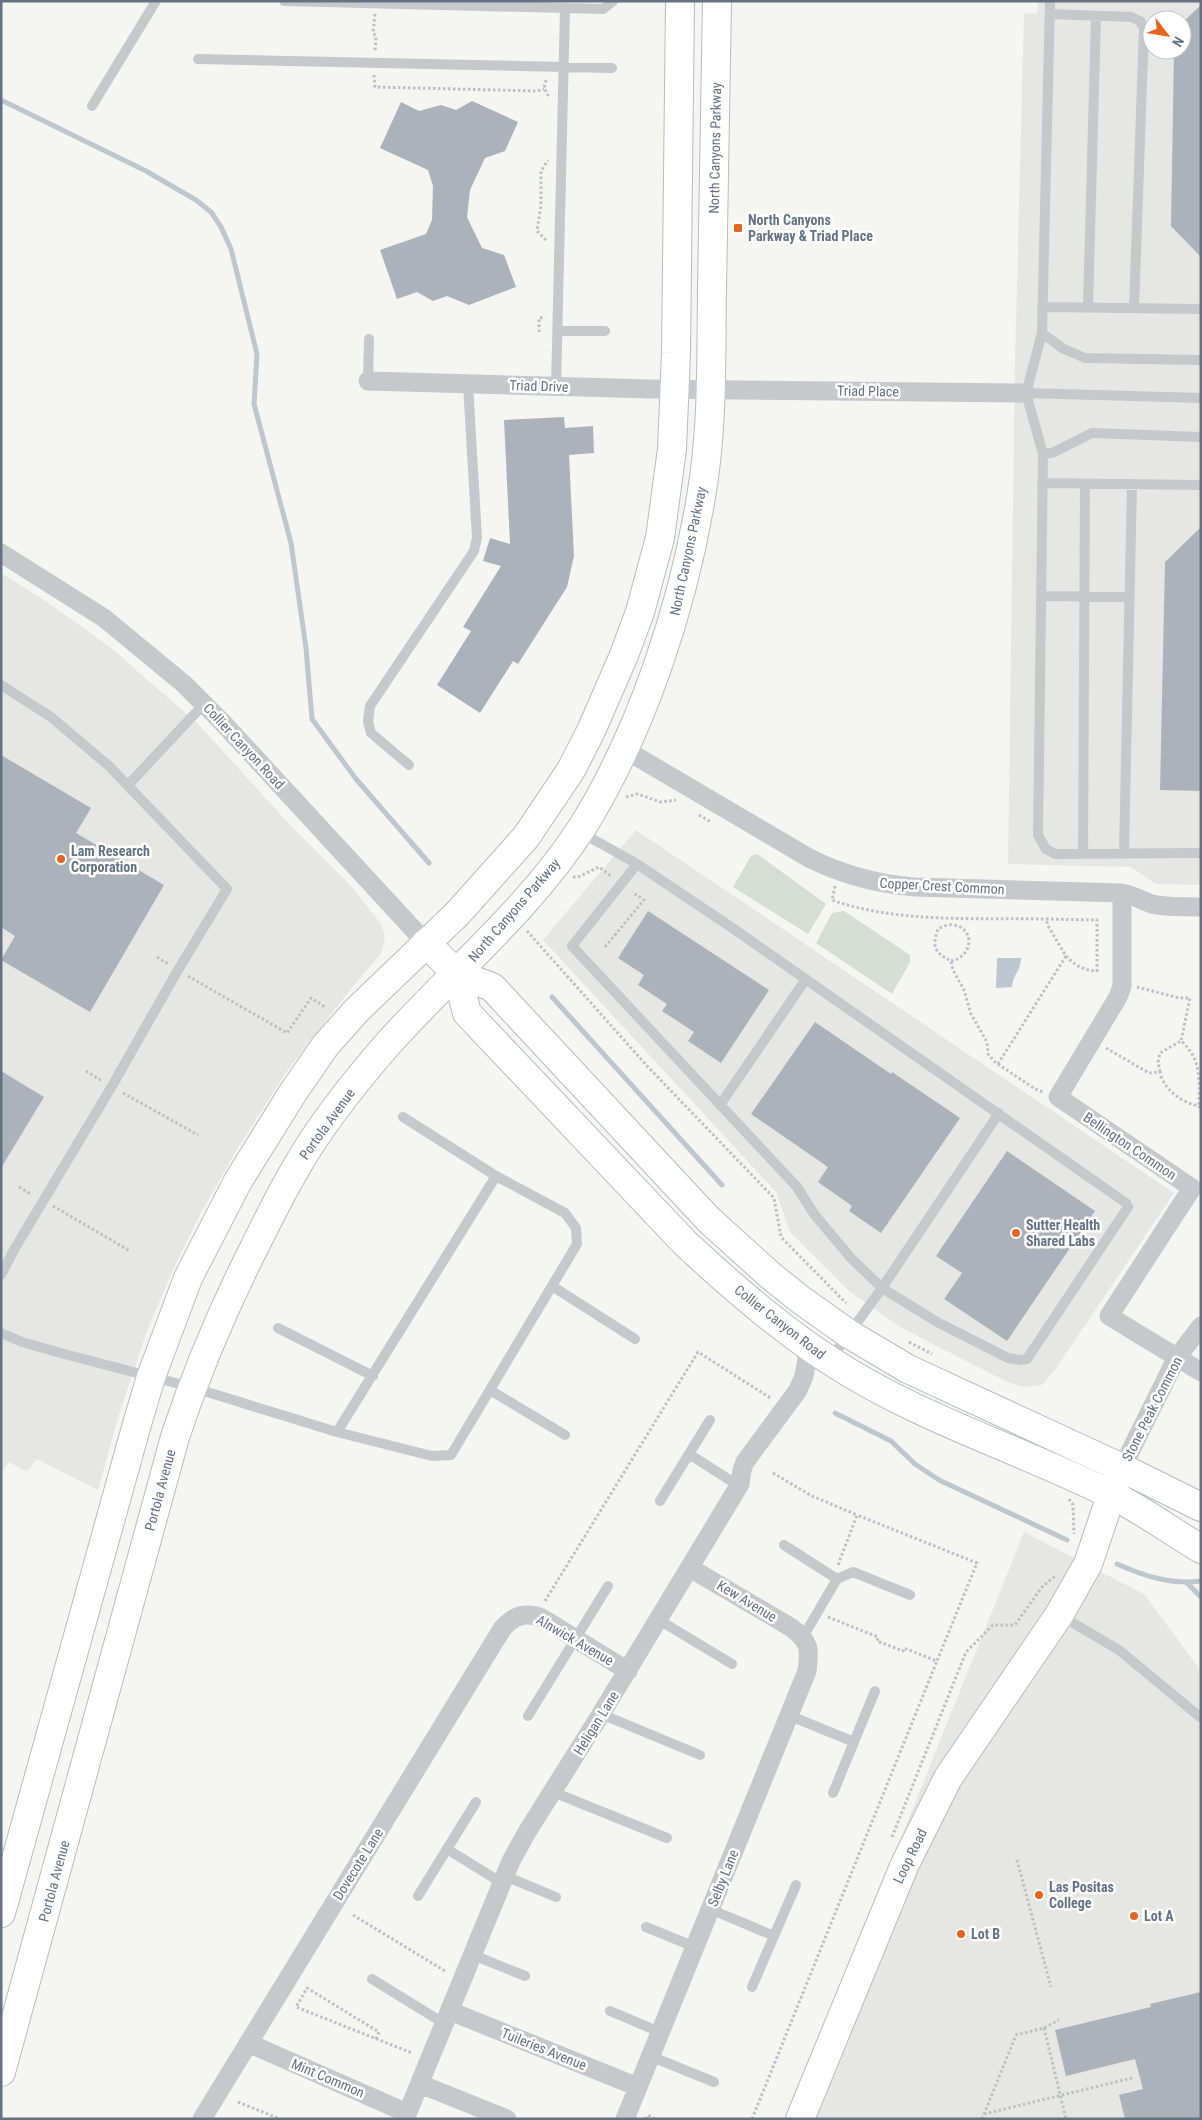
<svg xmlns="http://www.w3.org/2000/svg" width="1202" height="2120" font-family="'Roboto Condensed',sans-serif">
  <style>
    .built { fill: #e6e7e5; fill-rule: evenodd }
    .green { fill: #d6ddd3 }
    .water { fill: #bec7ce }
    .lines { fill: none; stroke-linecap: round; stroke-linejoin: round }
    .stream { stroke: #bec7ce; stroke-width: 5 }
    .building { fill: #abb2b9 }
    .secondary-casing { stroke: #b8bbc0; stroke-width: 30 }
    .path { stroke: #bdbfc1; stroke-width: 3; stroke-dasharray: 2.5 2.5; stroke-linecap: butt }
    .lane { stroke: #c6c8cc; stroke-width: 10 }
    .street { stroke: #c6c8cc; stroke-width: 19 }
    .secondary { stroke: #fff; stroke-width: 28 }
    .poi-dot { fill: #e9641f; stroke: #fff; stroke-width: 2 }
    .labels { text-anchor: middle; dominant-baseline: central; stroke-width: 5; stroke-linejoin: round; paint-order: stroke }
    .street-label { font-size: 14px; fill: #647284; stroke: #fff }
    .poi-label { font-size: 14px; font-weight: bold; fill: #647284; stroke: #fff; text-anchor: start }
  </style>
  <rect width="100%" height="100%" fill="#f5f6f2"/>
  <path class="built" d="M1038,1h163v884l-45,-1 -25,-17 -123,-3 7,-505 9,-346 13,1zM1152,20h30v30h-30z
    M1,573l46,29 63,45 89,78 92,101 59,59 32,40 3,14 -4,14 -30,36 -64,82 -48,75 -37,65 -25,50 -30,70 -27,80 -22,79 -61,-31 -10,13 -18,-10 -8,11z
    M636,830l538,363 -119,177 -13,15 -19,2 -18,-6 -105,-54 -51,-36 -59,-59 -14,-40 -233,-252z
    M1024,1532l120,62 57,77v448h-413z"/>
  <path class="green" d="M757,854l69,50 -18,30 -75,-47 18,-31z
    M844,911l66,44v7l-18,32 -76,-51 16,-30z"/>
  <path class="water" d="M997,958h24c0,13 -8,16 -9,29l-16,1z"/>
  <g class="lines">
    <path class="stream" d="M1,100l145,71 50,29 15,12 10,15 10,22 26,105 -3,50 37,139 15,105 6,71 44,60 73,84
      M552,997l170,188
      M835,1413l56,28 24,23 24,16 128,60
      M1117,1564c27,12 54,21 84,17
      M1187,1583l14,14"/>
  </g>
  <path class="building" d="M1201,5v252l-30,-31 3,-176h8v-27z
    M472,101l46,21 -13,29 -20,7 -15,32 -3,27 15,31 22,7 12,32 -47,18 -22,-9 -14,5 -16,-9 -20,7 -17,-49 46,-16 6,-14 1,-34 -5,-16 -48,-22 21,-46 18,9 22,-6 15,5z
    M564,417l1,11 28,-2 1,27 -25,2 5,101 -7,31 -49,77 -5,-3 -33,52 -43,-28 34,-54 -8,-4 38,-61 -18,-5 7,-23 20,6 -6,-124z
    M1201,527v264l-41,-1 5,-228z
    M1,755l90,53 -15,25 88,52 -74,127 -89,-52 14,-24 -14,-9z
    M648,911l121,79 -48,73 -33,-22 6,-9 -32,-21 5,-7 -29,-19 6,-10 -26,-17z
    M815,1022l76,52 1,-2 68,46 -79,115 -32,-22 3,-5 -34,-24 10,-15 -77,-53z
    M1,1071l43,26 -43,71z
    M1007,1151l88,60 -88,130 -63,-42 18,-26 -26,-17z
    M1201,1992v127h-76l-6,-24 24,-6 -8,-30 -69,17 -11,-46 96,-23 -1,-3z"/>
  <g class="lines">
    <g class="secondary-casing">
      <path id="secondary" d="M426,943l31,31 35,13 217,233 62,56 30,24 48,34 59,35 214,99 79,39
        M457,974l10,39 218,230c45,42 93,84 144,117 88,58 188,88 281,134 31,15 61,37 91,55
        M1,1913l136,-489 14,-47 37,-99 50,-97 54,-87 33,-48 32,-36 100,-96 69,-77 45,-67 20,-39 33,-76 16,-43 20,-74 12,-89 4,-96 4,-352
        M1,2072l174,-635c22,-67 48,-128 80,-191 13,-26 26,-53 41,-78 24,-43 58,-85 90,-122 66,-74 143,-136 197,-220 59,-95 100,-220 118,-329 12,-68 10,-139 11,-208 2,-96 4,-192 5,-288
        M800,2119l105,-255 43,-86 111,-163 29,-51 29,-86"/>
    </g>
    <path class="path" d="M375,14l-2,19 3,3 -1,16
      M374,75l1,12 162,4 7,-2
      M546,80l-2,8 5,9
      M546,240l-9,-9 4,-25v-35l7,-11
      M539,332v-14l6,-1
      M626,797l11,-3 24,8 15,-2
      M699,815l12,7
      M573,877h5l21,-10 12,9
      M835,886l-3,14c63,23 147,18 214,19
      M527,931l121,136 126,131 7,39 65,66
      M605,947l39,-47 -12,-8
      M157,957l11,7
      M951,961c22,-4 25,-33 2,-36 -5,-1 -11,2 -15,4 -6,18 -4,23 13,32l2,9 11,20 7,24 16,28 1,12 7,8 40,27 8,3
      M188,976l99,57 24,-35 14,9
      M1137,987l42,11h11l-9,43
      M1106,1048l43,25 11,-1c3,18 23,31 39,34l2,5
      M998,1064l68,-108 -18,-30 -2,-7 51,1v51c-12,0 -23,-6 -31,-15
      M86,1071l16,10
      M1160,1072l-2,-10 2,-9 21,-12c21,18 18,39 18,65
      M123,1093l75,42
      M19,1187l13,8
      M53,1206l77,45
      M909,1342l23,12
      M773,1473l39,23 45,19 -19,50
      M1069,1499l4,6 1,29
      M545,1601l153,-249 74,47
      M828,1617l50,20 -1,4 26,10 1,-3 33,13 40,-98 -120,-48
      M892,1837l74,-185 27,-27h22l27,-38 13,-11
      M1017,1860l34,127
      M353,1915l92,56
      M1044,2028l22,91
      M376,2039l3,-7 -72,-44 -11,19 116,46
      M238,2102l42,17
      M984,2114l148,-36
      M646,2119l2,-4 8,4
      M752,2119l185,-458
      M982,2119l34,-84 28,-7 15,-8"/>
    <path class="lane" d="M284,1l319,8 10,-8
      M1050,1l-8,332 -16,60 17,61 -5,381 8,14 9,5 146,-1
      M1050,14l81,3 9,4 4,7 -10,280
      M198,59l414,9
      M92,106l64,-105
      M1042,307l159,2
      M1088,307l8,-291
      M558,331h47
      M1042,333l20,15 23,10 116,2
      M368,381l1,-42
      M556,387l9,-379
      M1026,393l175,5
      M1043,454l9,-1 40,-20 109,4
      M1042,483l159,2
      M1041,596l88,1
      M1,685l50,32 58,49 118,123 -49,81 -66,116 -97,162 -14,27
      M409,765l-38,-32 -3,-12 2,-15 104,-155 3,-13 -9,-154
      M129,784l75,-80
      M580,832l52,29 5,3 94,63 395,276 2,4 -101,152 -7,1 -12,-2 -71,-36 -55,-34 -31,-30 -37,-44 -17,-27 -225,-241 65,-82
      M1124,853l8,-369
      M1083,854l2,-370
      M720,1105l86,-126
      M403,1117l93,59
      M552,1286l83,53
      M278,1328l95,48
      M1,1333l21,9 46,13 123,32 146,45 95,24 19,-1 126,-211 -1,-16 -11,-15 -69,-37 -159,256
      M830,1360l52,-72 117,-175
      M490,1390l75,45
      M689,1454l50,32
      M660,1501l50,-81
      M784,1545l53,34
      M1061,1616l58,34 82,68
      M659,1620l73,44
      M803,1637l34,-58 16,-7 57,23
      M601,1714l99,41
      M788,1715l66,27
      M528,1716l80,-130
      M553,1792l114,46
      M833,1793l42,-102
      M447,1849l55,34
      M505,1876l51,21
      M418,1896l58,-94
      M710,1909l64,27
      M646,1927l49,20
      M473,1955l52,21
      M372,1979l73,45
      M752,1987l44,-102
      M610,2011l50,21
      M650,2056l64,26"/>
    <path class="street" d="M368,381l282,8 376,4
      M1,553l103,65 80,66 39,39 203,220
      M624,749l185,109c34,17 67,26 106,29l207,6c12,2 20,8 30,11 16,4 33,2 49,3
      M1122,893v93l-4,11 -60,100 134,91 -83,128 92,56
      M1122,1468l54,-109 25,-33
      M450,2011l188,76
      M248,2043l159,70
      M420,2084l87,35
      M202,2119l300,-490c12,-14 23,-17 40,-11l86,53
      M405,2119l106,-258 16,-29 74,-118 139,-230 2,-14 3,-8 53,-72 6,-14 3,-17 -2,-16
      M625,2119l182,-448c3,-22 3,-29 -15,-43l-102,-60"/>
    <use href="#secondary" class="secondary"/>
  </g>
  <g class="poi-dot">
    <rect x="733" y="223" width="10" height="10" rx="2.5"/>
    <circle cx="61" cy="859" r="5"/>
    <circle cx="1016" cy="1233" r="5"/>
    <circle cx="1039" cy="1895" r="5"/>
    <circle cx="1134" cy="1916" r="5"/>
    <circle cx="961" cy="1934" r="5"/>
  </g>
  <g class="labels">
    <g class="street-label">
      <text transform="translate(715 148) rotate(-89)">North Canyons Parkway</text>
      <text transform="translate(539 386) rotate(2)">Triad Drive</text>
      <text transform="translate(868 391) rotate(1)">Triad Place</text>
      <text transform="translate(688 551) rotate(-78)">North Canyons Parkway</text>
      <text transform="translate(244 746) rotate(47)">Collier Canyon Road</text>
      <text transform="translate(942 886) rotate(3)">Copper Crest Common</text>
      <text transform="translate(514 910) rotate(-49)">North Canyons Parkway</text>
      <text transform="translate(327 1124) rotate(-54)">Portola Avenue</text>
      <text transform="translate(1130 1146) rotate(34)">Bellington Common</text>
      <text transform="translate(780 1322) rotate(38)">Collier Canyon Road</text>
      <text transform="translate(1152 1409) rotate(-63)">Stone Peak Common</text>
      <text transform="translate(160 1490) rotate(-75)">Portola Avenue</text>
      <text transform="translate(747 1601) rotate(31)">Kew Avenue</text>
      <text transform="translate(575 1640) rotate(30)">Alnwick Avenue</text>
      <text transform="translate(596 1723) rotate(-58)">Heligan Lane</text>
      <text transform="translate(910 1856) rotate(-64)">Loop Road</text>
      <text transform="translate(358 1864) rotate(-58)">Dovecote Lane</text>
      <text transform="translate(723 1878) rotate(-68)">Selby Lane</text>
      <text transform="translate(54 1881) rotate(-75)">Portola Avenue</text>
      <text transform="translate(544 2049) rotate(22)">Tuileries Avenue</text>
      <text transform="translate(328 2078) rotate(23)">Mint Common</text>
    </g>
    <g class="poi-label">
      <text x="748" y="220">North Canyons<tspan x="748" dy="16">Parkway &amp; Triad Place</tspan></text>
      <text x="71" y="851">Lam Research<tspan x="71" dy="16">Corporation</tspan></text>
      <text x="1026" y="1225">Sutter Health<tspan x="1026" dy="16">Shared Labs</tspan></text>
      <text x="1049" y="1887">Las Positas<tspan x="1049" dy="16">College</tspan></text>
      <text x="1144" y="1916">Lot A</text>
      <text x="971" y="1934">Lot B</text>
    </g>
  </g>
  <rect width="1202" height="2120" fill="none" stroke="#647284" stroke-width="5"/>
  <g transform="translate(1167 35) rotate(121)"><circle r="24" fill="#ffffff" stroke="#c1c7ce"/>
  <path d="M0-4L9 19L0 12L-9 19Z" fill="#e9641f"/>
  <text y="-8" font-size="14" font-weight="bold" text-anchor="middle" fill="#647284">N</text>
  </g>
</svg>
